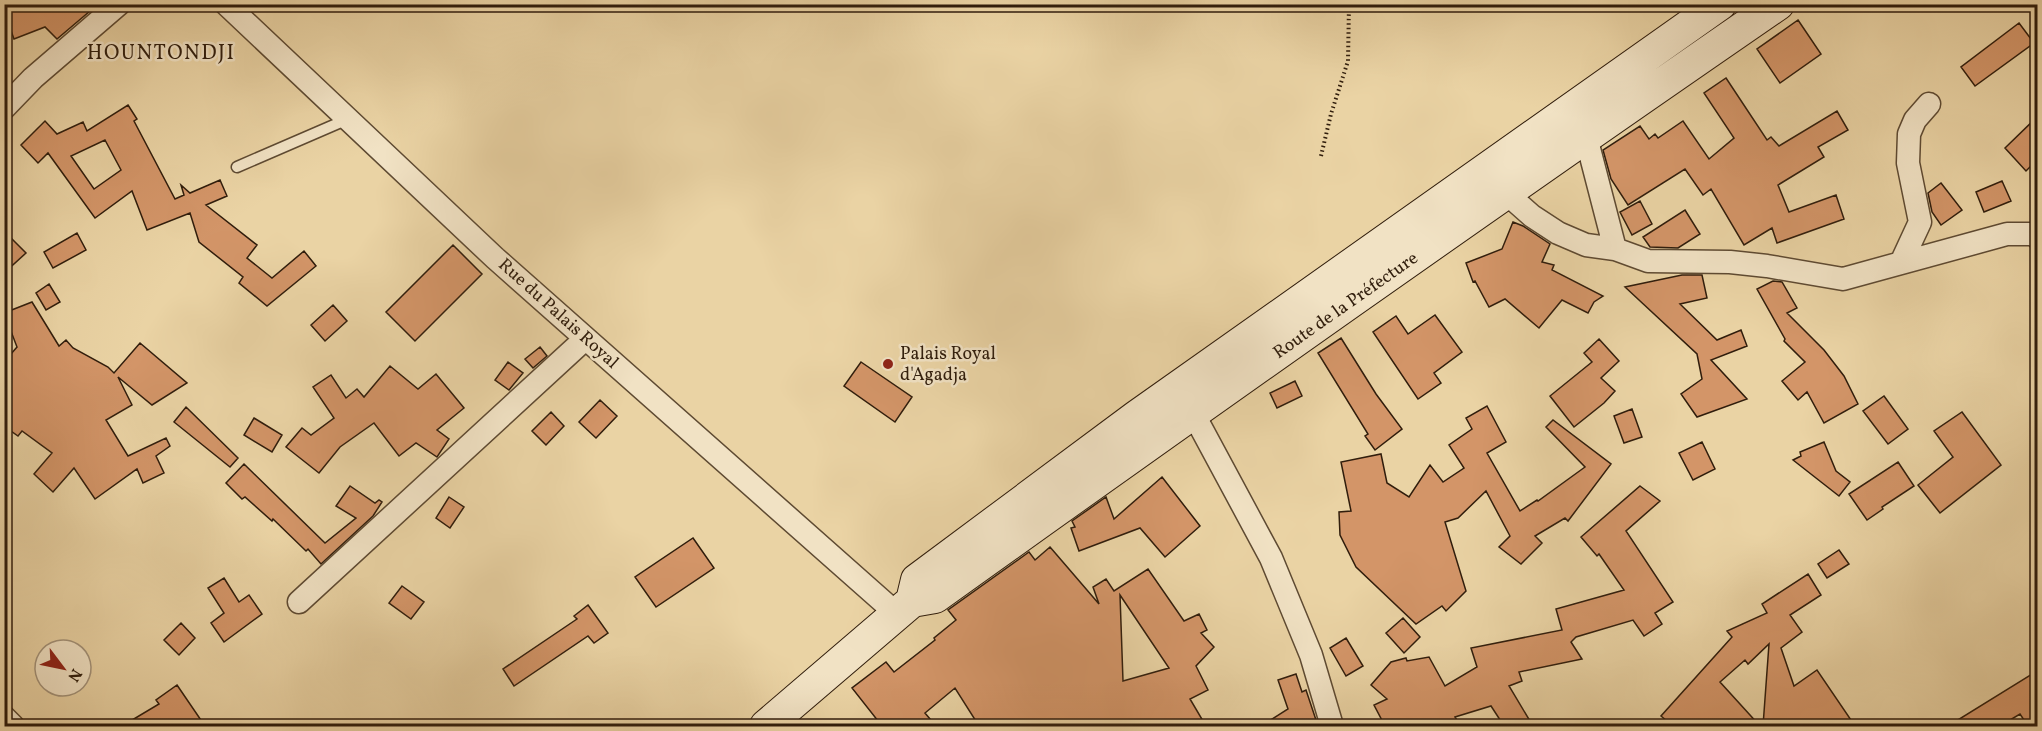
<svg xmlns="http://www.w3.org/2000/svg" width="2042" height="731" font-family="Vollkorn,serif">
  <style>
    .building { fill: #d39568; stroke: #301d0c; stroke-width: 1.5; fill-rule: evenodd }
    .lines { fill: none; stroke-linecap: round; stroke-linejoin: round }
    .lane-casing { stroke: #5e4a32; stroke-width: 13 }
    .street-casing { stroke: #5e4a32; stroke-width: 25 }
    .secondary-casing { stroke: #301d0c; stroke-width: 34 }
    .path { stroke: #301d0c; stroke-width: 4; stroke-dasharray: 1.5 3; stroke-linecap: butt }
    .lane { stroke: #f1e2c4; stroke-width: 10 }
    .street { stroke: #f1e2c4; stroke-width: 22 }
    .secondary { stroke: #f1e2c4; stroke-width: 32 }
    .poi-dot { fill: #8f2418; stroke: #f1e2c4; stroke-width: 2 }
    .labels { text-anchor: middle; dominant-baseline: central; stroke-width: 5; stroke-linejoin: round; paint-order: stroke }
    .street-label { font-size: 18px; fill: #301d0c; stroke: #f1e2c4 }
    .poi-label { font-size: 18px; fill: #301d0c; stroke: #f1e2c4; text-anchor: start }
    .quarter-label { font-size: 21px; letter-spacing: 1.5px; fill: #301d0c; stroke: #f1e2c4 }
  </style>
  <rect width="100%" height="100%" fill="#ead3a4"/>
  <filter id="stains"><feTurbulence type="fractalNoise" baseFrequency=".00333" numOctaves="4"/><feColorMatrix values="0 0 0 0 .2 0 0 0 0 .09 0 0 0 0 .02 0 0 0 .5 -.17"/></filter>
  <radialGradient id="worn" r=".72"><stop offset=".6" stop-color="#630" stop-opacity="0"/><stop offset="1" stop-color="#630" stop-opacity=".3"/></radialGradient>
  <path class="building" d="M30,4h53l7,7 -33,28 -12,-12 -31,12 -9,-25z
    M1798,20l23,34 -41,29 -23,-34z
    M2019,23l15,20 -59,43 -14,-19z
    M1726,78l41,62 4,-3 8,9 58,-35 11,19 -30,17 6,10 -46,28 11,27 47,-17 8,24 -67,24 -5,-15 -28,17 -33,-56 -8,6 -18,-26 -57,36 -17,-26 -8,-29 37,-24 9,13 6,-5 3,4 25,-17 26,38 25,-21 -30,-45z
    M128,105l9,14 -3,2 41,78 9,-4 -3,-10 9,8 30,-13 7,16 -21,9 51,40 -10,13 25,20 32,-27 12,15 -49,40 -28,-23 4,-6 -44,-35 -9,-29 -43,17 -15,-39 -37,27 -47,-65 -10,10 -17,-18 24,-24 12,13 26,-12 4,9zM105,140l16,30 -27,19 -23,-33z
    M2037,117v43l-11,11 -21,-23z
    M2002,181l9,20 -27,11 -8,-20z
    M1941,183l21,27 -21,15 -9,-13 -4,-19z
    M1640,201l12,23 -20,11 -12,-23z
    M1685,210l15,24 -22,14 -28,-1 -7,-10z
    M1513,222l10,4 27,18 -8,18 12,3 -2,5 51,26 -9,6 -6,11 -26,-13 -23,28 -34,-29 -16,8 -14,-26 -2,1 -7,-19 36,-14z
    M4,231l22,22 -22,20z
    M77,233l9,17 -33,18 -9,-16z
    M453,245l29,29 -67,67 -29,-29z
    M1682,275h20l5,23 -27,6 37,36 24,-10 6,16 -36,14 36,39 -50,18 -16,-23 21,-15 -5,-25 -72,-67z
    M1773,281l9,1 15,26 -10,5 37,37 20,26 14,28 -34,19 -17,-31 -9,8 -16,-19 23,-19 -21,-21 1,-2 -28,-50z
    M49,284l11,18 -14,8 -10,-17z
    M32,302l27,44 7,-6 7,8 35,19 6,6 26,-30 47,40 -35,22 -34,-28 14,28 -26,15 22,36 38,-18 4,8 -14,10 8,17 -21,10 -6,-14 -42,30 -21,-31 -21,24 -19,-18 18,-21 -30,-22 -4,5 -14,-10v-64l13,-15 -13,-34z
    M333,305l14,16 -22,20 -14,-16z
    M1435,315l27,37 -28,21 7,10 -23,16 -45,-67 23,-16 12,18z
    M1341,338l35,56 26,35 -27,21 -10,-14 3,-2 -50,-81z
    M1599,339l20,22 -18,17 14,13 -11,12 -30,24 -24,-31 42,-34 -8,-9z
    M540,347l7,9 -14,12 -8,-9z
    M508,362l15,11 -14,17 -14,-10z
    M861,362l51,35 -17,25 -51,-36z
    M390,366l28,23 18,-15 28,34 -27,22 12,9 -12,18 -21,-14 -17,13 -25,-33 -34,24 -21,26 -33,-26 16,-19 9,7 23,-17 -21,-31 18,-12 15,23 11,-9 7,8z
    M1295,381l7,15 -25,12 -7,-15z
    M1884,396l24,33 -20,15 -25,-33z
    M600,400l17,16 -21,22 -17,-16z
    M1487,406l19,36 -19,11 33,58 17,-11 1,1 47,-34 -39,-40 7,-7 58,44 -43,57 -3,-3 -30,18 7,7 -21,21 -22,-17 11,-11 -24,-45 -28,27 -13,4 21,69 -20,20 -4,-5 -26,18 -60,-57 -16,-32 -1,-23 12,-1 -10,-49 40,-8 6,29 22,14 21,-32 13,17 21,-14 -15,-23 23,-16 -6,-11z
    M186,407l52,51 -8,9 -56,-45z
    M1632,409l10,28 -18,6 -10,-27z
    M551,412l13,14 -18,19 -14,-14z
    M1962,412l39,53 -61,48 -22,-28 35,-28 -19,-26z
    M254,418l28,17 -10,17 -28,-17z
    M1702,442l13,27 -22,11 -14,-27z
    M1824,442l12,29 14,11 -11,14 -46,-36 8,-4 -1,-4z
    M1898,462l16,24 -32,21 1,2 -16,11 -18,-26z
    M244,464l81,79 31,-25 -20,-12 14,-20 25,17 4,-3 3,2 -9,14 -52,48 -13,-15 -2,2 -33,-32 -1,2 -27,-24 -3,2 -16,-16z
    M1162,477l38,49 -35,31 -25,-29 -61,23 -8,-23 4,-1 -3,-6 34,-24 8,22z
    M1640,486l20,15 -34,30 47,71 -18,11 7,11 -18,12 -11,-16 -57,17 -5,5 11,17 -63,13 3,9 -13,5 24,40h-29l-13,-20 -36,11 3,5 -9,4h-64l-11,-21 13,-6 -16,-14 20,-23 15,-4 1,3 22,-4 16,29 32,-19 -6,-19 91,-18 -6,-21 68,-19 -25,-36 -2,2 -16,-19z
    M449,497l15,10 -14,21 -14,-10z
    M693,538l21,30 -58,39 -21,-30z
    M1050,547l49,57 -6,-17 13,-8 8,12 34,-22 36,52 15,-7 8,16 -6,3 13,14 -18,19 12,24 -18,9 16,27h-227l-24,-38 -30,25 11,13h-54l-30,-38 34,-26 8,10 41,-32 -1,-2 22,-18 -8,-10 81,-58 6,8zM1120,595l49,73 -46,13z
    M1839,550l10,14 -22,14 -9,-14z
    M1808,574l13,21 -31,20 12,17 -21,16 13,38 23,-16 34,50 -9,6h-79l6,-82 -21,20 -3,-4 -25,22 40,44h-87l-12,-10 71,-79 -5,-6 40,-18 -5,-9z
    M224,578l15,24 10,-7 13,19 -38,28 -13,-19 13,-10 -16,-25z
    M402,586l22,16 -13,17 -22,-16z
    M588,605l20,28 -14,10 -6,-7 -74,50 -11,-17 74,-50 -3,-3z
    M1403,618l17,19 -16,16 -18,-20z
    M181,623l14,15 -16,17 -15,-15z
    M1346,638l17,28 -17,10 -16,-28z
    M2037,671v55h-9l-8,-12 -20,12h-52z
    M1296,674l6,18 4,-2 12,36h-57l27,-17 -10,-29z
    M177,685l28,41h-83l37,-22 -3,-4z"/>
  <g class="lines">
    <g class="lane-casing">
      <path id="lane" d="M237,167l111,-48"/>
    </g>
    <g class="street-casing">
      <path id="street" d="M226,4l269,254 402,356
        M4,108l29,-30 86,-74
        M1586,137l29,112
        M1506,193l26,23 26,17 28,12 29,4 33,12 82,1 37,4 76,13 164,-45h26l5,4
        M1901,263l19,-41 -12,-59 1,-29 6,-14 14,-16
        M1193,413l78,145 40,97 21,71
        M299,602l286,-263
        M4,717l9,9"/>
    </g>
    <g class="secondary-casing">
      <path id="secondary" d="M912,601l5,-21 219,-163 584,-413
        M766,726l146,-125 23,-4c279,-200 560,-398 843,-593"/>
    </g>
    <path class="path" d="M1321,156l10,-42 17,-53 1,-57"/>
    <use href="#lane" class="lane"/>
    <use href="#street" class="street"/>
    <use href="#secondary" class="secondary"/>
  </g>
  <circle class="poi-dot" cx="888" cy="364" r="6"/>
  <g class="labels">
    <g class="street-label">
      <text transform="translate(1346 306) rotate(-35)">Route de la Préfecture</text>
      <text transform="translate(558 314) rotate(42)">Rue du Palais Royal</text>
    </g>
    <g class="poi-label">
      <text x="900" y="354">Palais Royal<tspan x="900" dy="21">d'Agadja</tspan></text>
    </g>
    <g class="quarter-label">
      <text x="161" y="53">HOUNTONDJI</text>
    </g>
  </g>
  <rect width="2042" height="731" fill="none" stroke="#ead3a4" stroke-width="24"/>
  <rect x="6" y="6" width="2030" height="719" fill="none" stroke="#301d0c" stroke-width="3"/>
  <rect x="12" y="12" width="2018" height="707" fill="none" stroke="#301d0c" stroke-width="1.5"/>
  <g transform="translate(63 668) rotate(122)"><circle r="28" fill="#f1e2c4" stroke="#a4937a" stroke-width="1.5"/>
  <path d="M0-4.5L10 22L0 15L-10 22Z" fill="#8f2418"/>
  <text y="-9" font-size="16" font-weight="bold" text-anchor="middle" fill="#301d0c">N</text>
  </g>
  <rect width="100%" height="100%" filter="url(#stains)"/>
  <rect width="100%" height="100%" fill="url(#worn)"/>
</svg>
